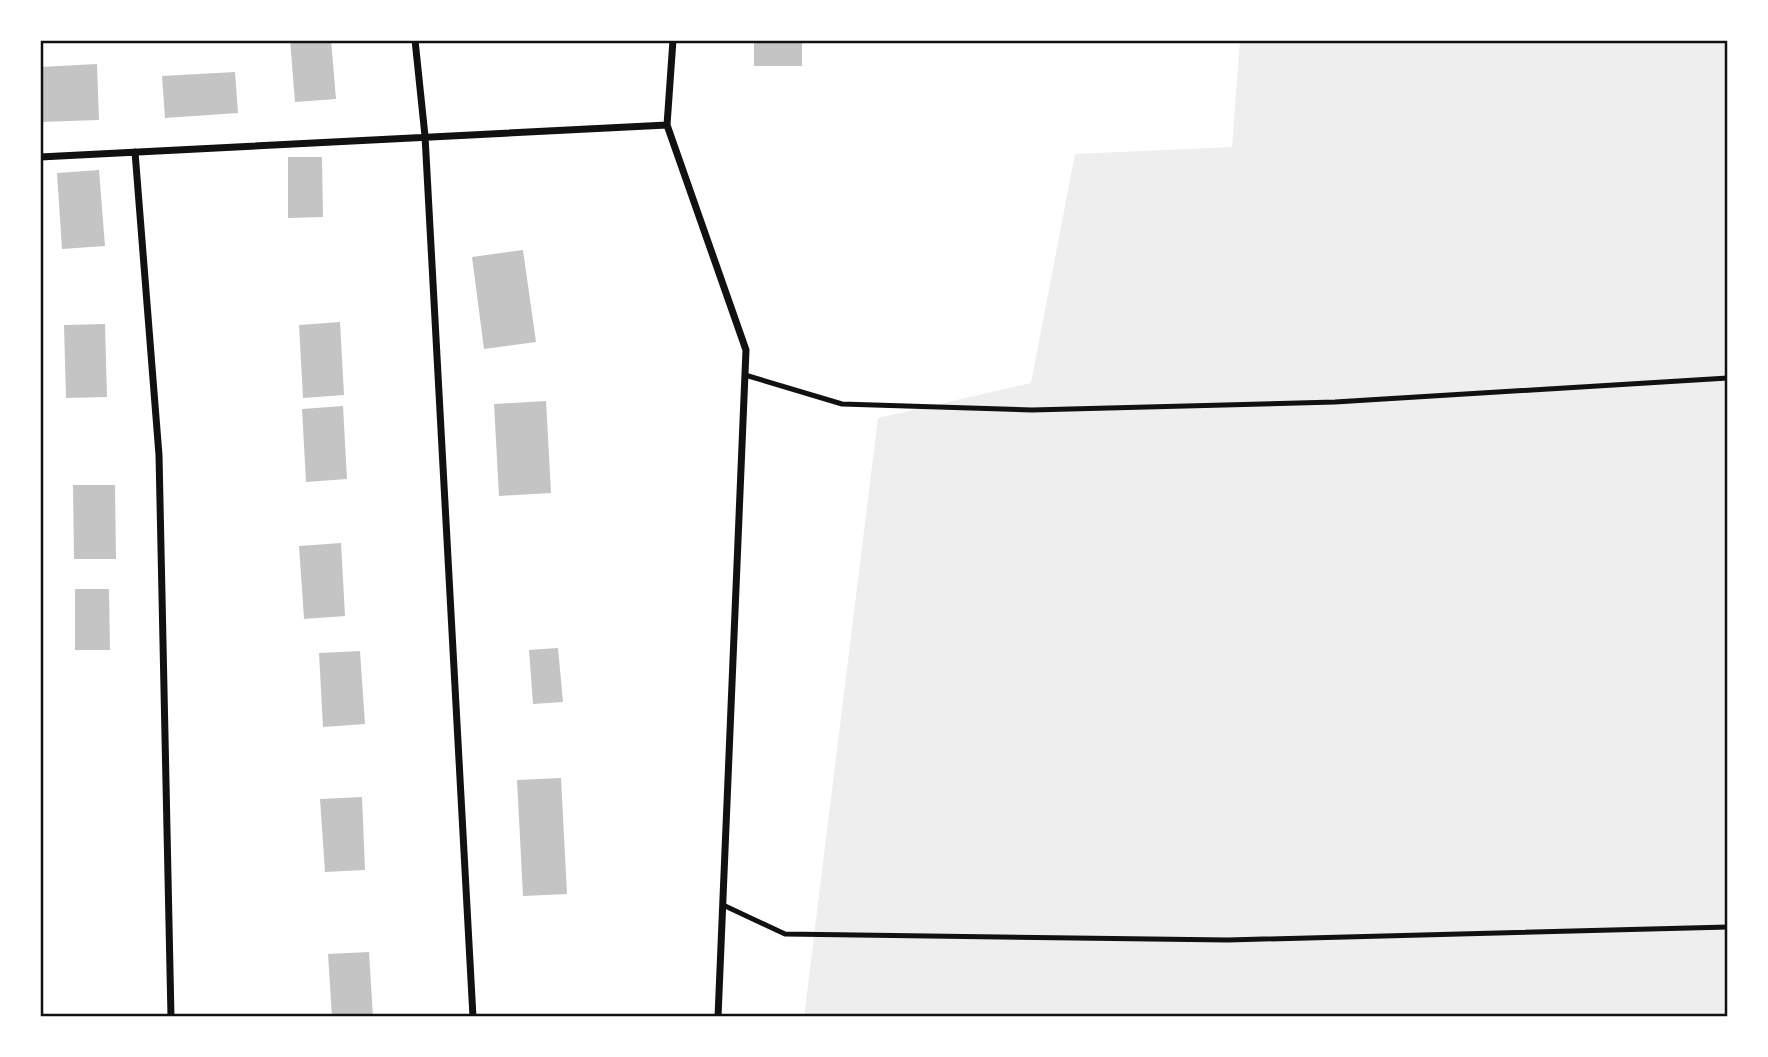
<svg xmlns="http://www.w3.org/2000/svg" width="1768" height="1057" font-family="'Alegreya Sans',sans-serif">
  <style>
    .green { fill: #eee }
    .building { fill: #c4c4c4 }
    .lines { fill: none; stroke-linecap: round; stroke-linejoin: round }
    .service { stroke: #111; stroke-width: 5 }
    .minor { stroke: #111; stroke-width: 7 }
    .neatline { fill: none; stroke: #111; stroke-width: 2.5 }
  </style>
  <rect width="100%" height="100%" fill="#fff"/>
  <path class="green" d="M1240,40h488v977h-924l74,-599 153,-35 44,-229 157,-7z"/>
  <path class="building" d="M290,40h41l5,59 -41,3z
    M754,40h48v26h-48z
    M97,64l2,56 -59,2v-55z
    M235,72l3,41 -73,5 -3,-42z
    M288,157h34l1,60 -35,1z
    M99,170l6,76 -43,3 -5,-76z
    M523,250l13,92 -52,7 -12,-92z
    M340,322l4,73 -41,3 -4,-73z
    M105,324l2,73 -41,1 -2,-73z
    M546,401l5,92 -52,3 -5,-92z
    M343,406l4,73 -41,3 -4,-73z
    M73,485h42l1,74h-42z
    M341,543l4,73 -41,3 -5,-73z
    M75,589h34l1,61h-35z
    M558,648l5,54 -30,2 -4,-54z
    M360,651l5,73 -42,3 -4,-74z
    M561,778l6,116 -44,2 -6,-116z
    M362,797l3,73 -40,2 -5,-73z
    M369,952l4,65h-41l-4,-63z"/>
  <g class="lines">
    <path class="service" d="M745,375l97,29 190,6 303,-8 393,-24
      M723,905l62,29 443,6 500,-13"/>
    <path class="minor" d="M415,40l10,96 48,881
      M673,40l-6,85 79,225 -28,667
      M135,152l24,303 12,562
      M40,157l627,-32"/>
  </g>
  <rect width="1768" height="1057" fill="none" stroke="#ffffff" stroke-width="84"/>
  <rect x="42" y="42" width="1684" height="973" class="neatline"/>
</svg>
